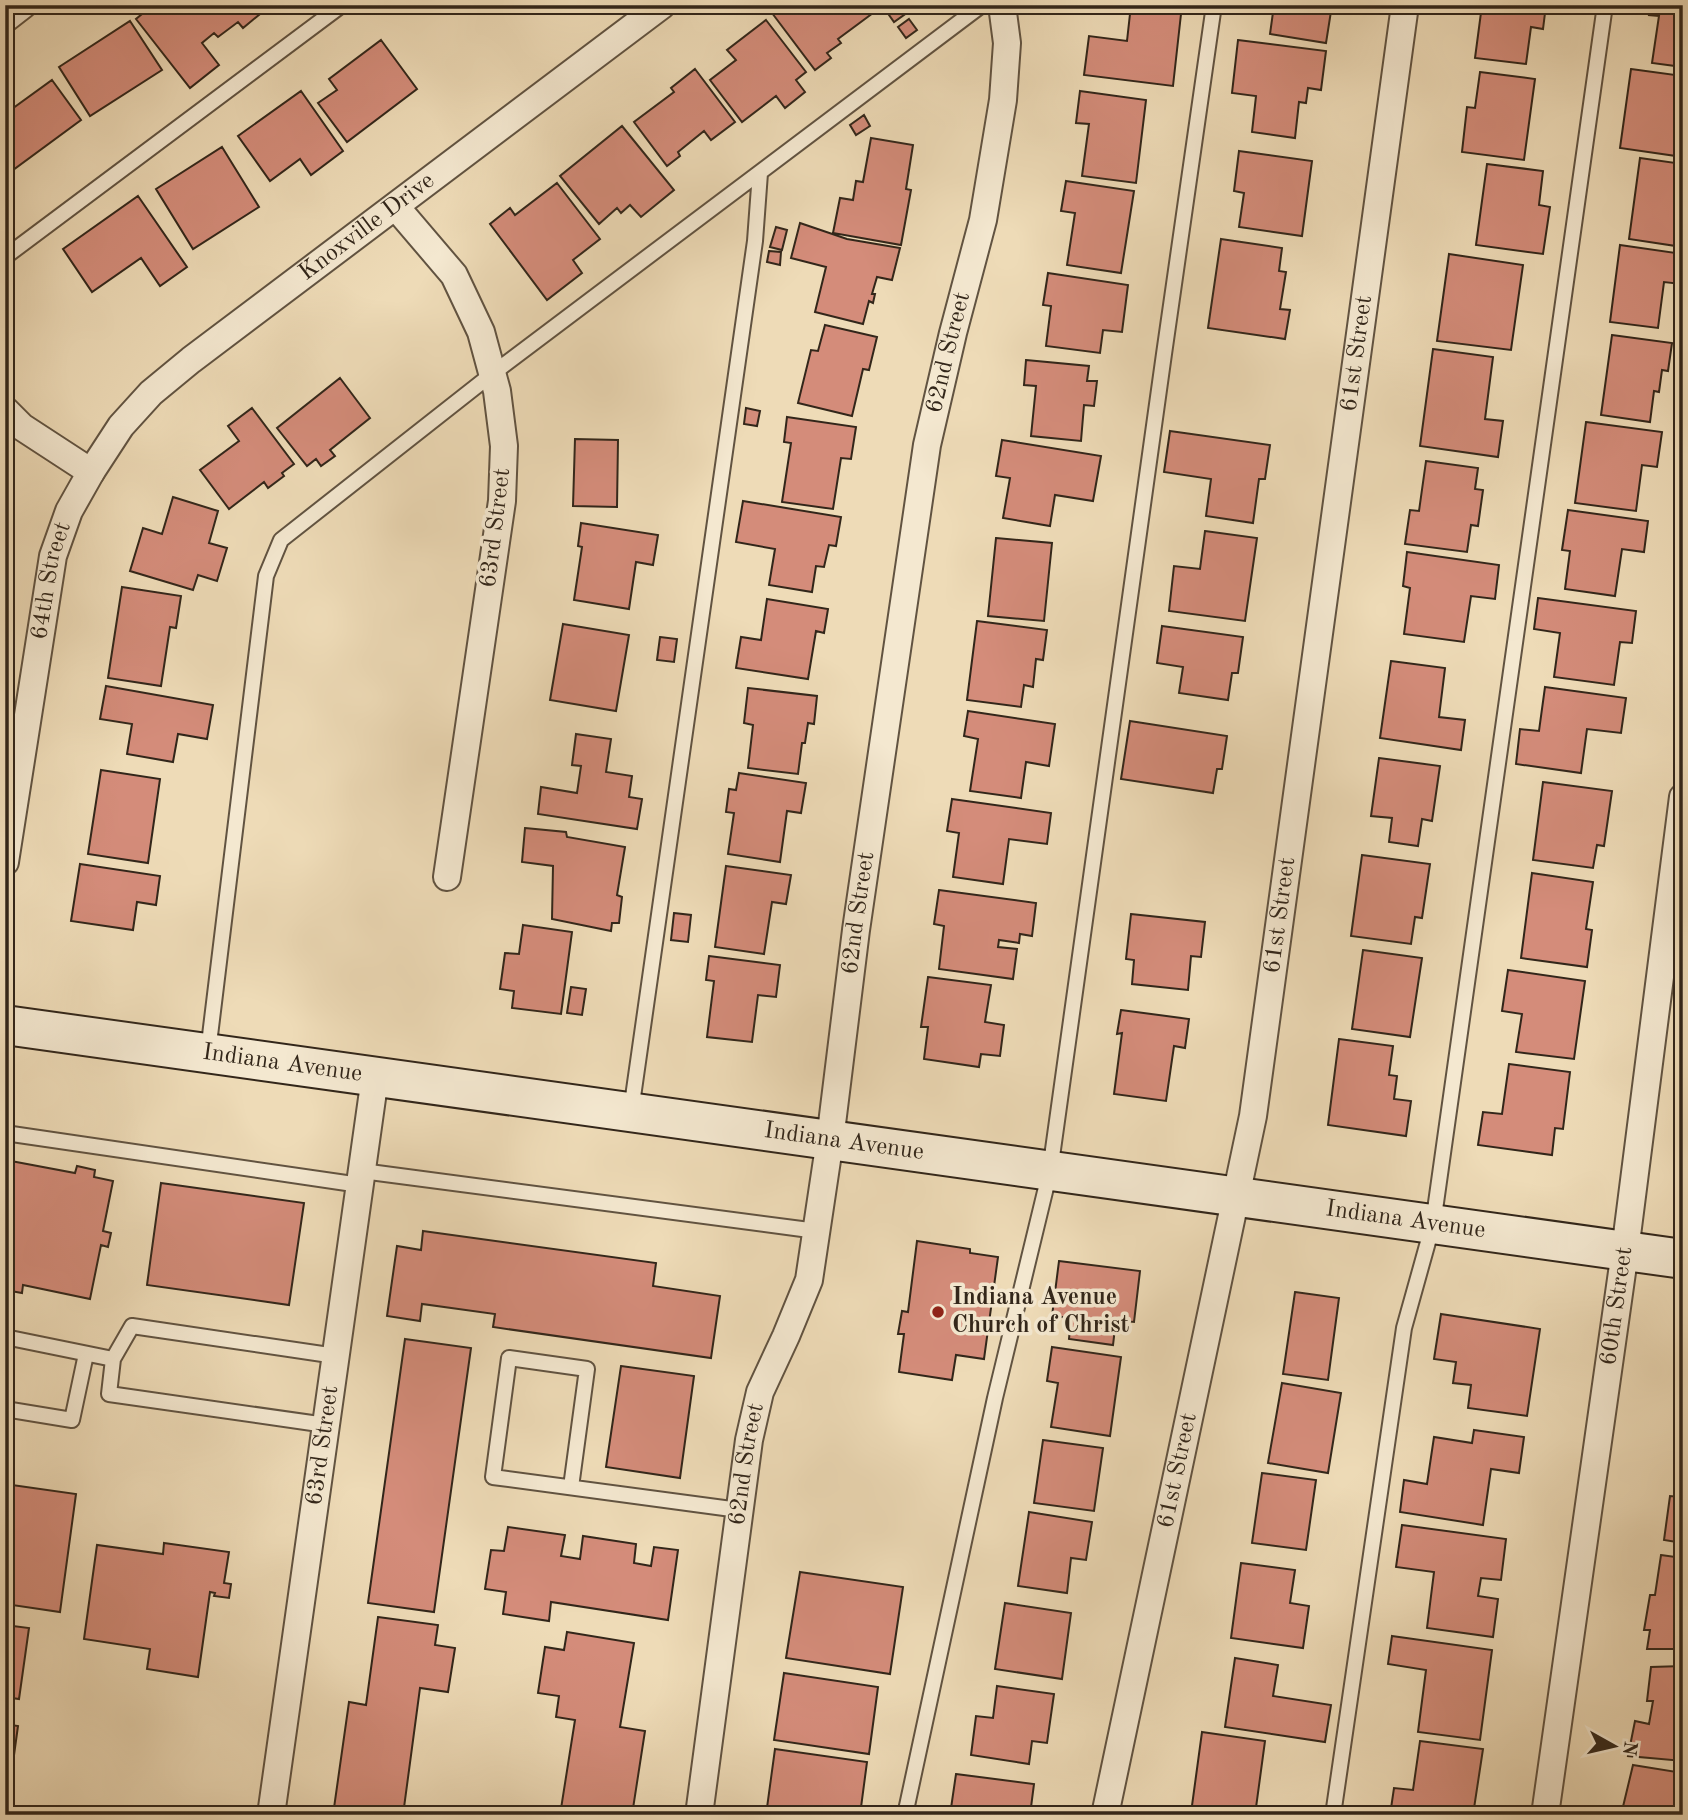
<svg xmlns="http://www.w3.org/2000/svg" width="1688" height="1820" font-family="'Old Standard TT',serif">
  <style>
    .building { fill: #d48c7a; stroke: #32261a; stroke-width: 2 }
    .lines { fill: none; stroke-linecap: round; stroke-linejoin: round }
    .service-casing { stroke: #615341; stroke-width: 18 }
    .minor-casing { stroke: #615341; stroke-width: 30 }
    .secondary-casing { stroke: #32261a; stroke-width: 42 }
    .service { stroke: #f4e8d0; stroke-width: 14 }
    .minor { stroke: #f4e8d0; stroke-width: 26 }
    .secondary { stroke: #f4e8d0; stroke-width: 38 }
    .poi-dot { fill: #8f2418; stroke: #f4e8d0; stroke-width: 2.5 }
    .labels { text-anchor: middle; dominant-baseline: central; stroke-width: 7; stroke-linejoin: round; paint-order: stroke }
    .street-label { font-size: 24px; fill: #32261a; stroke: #f4e8d0 }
    .poi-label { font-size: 24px; font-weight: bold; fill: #32261a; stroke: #f4e8d0; text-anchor: start }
  </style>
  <rect width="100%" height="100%" fill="#eedbb7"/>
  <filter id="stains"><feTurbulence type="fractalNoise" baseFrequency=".00286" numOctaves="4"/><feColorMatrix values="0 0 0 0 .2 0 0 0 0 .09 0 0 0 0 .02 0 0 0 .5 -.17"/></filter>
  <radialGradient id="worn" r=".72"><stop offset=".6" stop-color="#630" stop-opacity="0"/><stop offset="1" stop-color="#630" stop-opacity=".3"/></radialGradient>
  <path class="building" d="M153,5h100l7,9 -17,14 -5,-6 -20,15 -4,-4 -12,10 17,22 -29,23 -54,-69z
    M782,5h86l5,8 -35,26 3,4 -14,10 4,5 -16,12 -43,-57z
    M882,5h36l-24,17z
    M1131,5h51l-9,81 -89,-11 5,-39 38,5z
    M1274,5h58l-6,38 -56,-9z
    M1482,5h64l-3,24 -12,-2 -5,37 -51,-6z
    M1651,5h32v62l-31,-4 7,-47 -10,-1z
    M909,19l8,11 -11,8 -8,-11z
    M766,20l40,52 -10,8 9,12 -20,16 -9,-12 -34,26 -32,-42 26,-20 -9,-10z
    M130,21l32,49 -72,46 -31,-49z
    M381,40l36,49 -70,53 -29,-39 19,-13 -8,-11z
    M1238,40l88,11 -5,39 -13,-2 -2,15 -7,-1 -4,36 -43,-6 4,-36 -24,-3z
    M695,69l40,53 -24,18 -7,-9 -26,21 2,4 -13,10 -33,-44 40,-30 -3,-4z
    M1631,69l52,7v81l-63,-9z
    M1480,72l55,7 -11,81 -62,-8 5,-45 8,1z
    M52,80l29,40 -68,50 -8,-11v-45z
    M301,91l42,60 -32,24 -11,-16 -30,22 -32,-45z
    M1080,91l66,9 -10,83 -54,-7 7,-52 -13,-1z
    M864,115l6,11 -14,9 -6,-10z
    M622,126l52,64 -33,27 -11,-12 -9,8 -4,-5 -18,16 -39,-48z
    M871,138l42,7 -7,44 5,1 -10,55 -68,-12 7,-35 13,2 3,-19 7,1z
    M222,147l37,60 -66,42 -37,-60z
    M1239,151l73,10 -10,75 -63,-9 5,-34 -10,-2z
    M1640,158l43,6v39l-7,43 -47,-7z
    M1487,164l56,7 -4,34 11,2 -7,47 -67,-9z
    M1066,181l68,10 -13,82 -54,-8 8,-52 -14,-2z
    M557,183l43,56 -27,21 9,13 -35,27 -57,-76 20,-16 5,7z
    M138,196l49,71 -27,19 -19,-28 -49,34 -29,-43z
    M800,223l47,16 53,9 -8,32 -15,-3 -5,17h3l-2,9 -4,-2 -6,23 -48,-12 11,-45 -35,-9z
    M776,227l11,3 -5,20 -12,-3z
    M1221,239l61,9 -3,23 7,1 -6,37 10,1 -5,29 -77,-11z
    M1620,245l63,9 -2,30 -17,-2 -6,46 -48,-6z
    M769,251l12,1 -1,13 -13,-3z
    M1449,254l74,11 -12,85 -74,-9z
    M1048,273l80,12 -6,47 -19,-2 -3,23 -54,-7 5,-40 -8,-1z
    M825,325l52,12 -8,33 -6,-1 -11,47 -54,-13 13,-53 7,1z
    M1612,335l60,8 -4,28 -6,-1 -3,22 -5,-1 -4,31 -49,-7z
    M1433,349l60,8 -8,62 18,2 -5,36 -78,-11z
    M1026,360l63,6 -2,15h10l-3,25 -10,-1 -3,36 -50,-5 5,-50 -12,-1z
    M340,378l30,40 -40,32 5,6 -14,10 -5,-7 -9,7 -30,-38z
    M252,408l42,56 -12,9 2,3 -16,12 -4,-6 -35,27 -29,-39 39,-29 -11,-15z
    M746,408l14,3 -3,15 -13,-2z
    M787,417l69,10 -5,32 -10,-1 -8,51 -51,-7 9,-59 -7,-1z
    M1586,422l76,10 -5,35 -15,-2 -6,46 -61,-8z
    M1170,431l100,14 -5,34h-6l-6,44 -47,-7 5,-37 -47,-7z
    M575,439l43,1 -1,67 -44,-1z
    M1002,440l99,16 -8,45 -38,-6 -5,31 -47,-8 7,-40 -14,-2z
    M1426,461l52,7 -3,21 8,1 -5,36 -7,-1 -4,27 -62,-8 5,-34 9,1z
    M173,497l45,14 -9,32 18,5 -10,33 -19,-6 -5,15 -63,-19 13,-43 19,6z
    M743,501l98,16 -5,29 -7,-1 -5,22 -8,-1 -4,26 -43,-7 6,-36 -39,-7z
    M1568,510l80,11 -4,31 -22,-3 -7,47 -50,-7 5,-38 -8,-1z
    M581,523l77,12 -5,30 -17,-3 -7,47 -55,-9 8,-53 -4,-1z
    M1205,531l52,7 -12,83 -76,-10 5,-45 26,3z
    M996,538l56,5 -8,78 -56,-5z
    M1407,552l92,13 -4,34 -24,-3 -7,46 -60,-8 6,-46 -7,-2z
    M122,587l59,9 -5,32 -6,-1 -9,59 -53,-8z
    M1538,598l98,13 -4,32 -12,-1 -6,43 -60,-8 6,-44 -26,-4z
    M767,599l61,10 -4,24 -8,-2 -8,48 -72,-11 5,-31 20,3z
    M977,621l70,9 -4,30 -7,-1 -3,28 -9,-2 -3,22 -54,-7z
    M563,624l66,11 -13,76 -66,-11z
    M1162,626l81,11 -5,36h-6l-4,27 -49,-7 4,-26 -26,-4z
    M660,637l17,2 -3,23 -17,-2z
    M1391,661l54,7 -6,49 26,3 -4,30 -81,-12z
    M106,686l107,19 -6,34 -29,-5 -5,28 -46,-8 5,-30 -32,-5z
    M1545,687l81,11 -5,35 -34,-4 -6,44 -65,-9 4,-35 19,2z
    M748,688l69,8 -3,28 -6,-1 -3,20h-3l-4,31 -50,-6 5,-43 -9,-2z
    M968,711l87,13 -6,42 -23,-4 -5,36 -51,-7 8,-52 -14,-3z
    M1130,721l97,15 -5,33h-5l-4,24 -92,-14z
    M576,734l35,5 -5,33 26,4 -3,21 13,2 -5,30 -99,-15 3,-27 36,6 4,-27 -9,-1z
    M1379,758l61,8 -8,55 -10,-2 -4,27 -29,-4 3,-24 -21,-2z
    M101,770l59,9 -12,84 -60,-9z
    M739,773l67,10 -5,30 -14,-2 -7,51 -52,-8 6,-41 -8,-1 3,-23 7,1z
    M1543,782l69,9 -8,55 -7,-1 -4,23 -60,-8z
    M952,799l99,14 -4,31 -38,-5 -6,45 -50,-7 6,-44 -12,-2z
    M525,828l41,4 1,5 58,10 -8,48 5,2 -3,26h-7l-1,8 -59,-12 1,-53 -31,-4z
    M1362,855l68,9 -8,54 -7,-1 -4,27 -60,-8z
    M80,864l80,12 -4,29 -19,-3 -4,28 -62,-9z
    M726,866l65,9 -5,29 -14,-2 -8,52 -49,-7z
    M1532,873l61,9 -7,47 6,1 -5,37 -66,-9z
    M939,890l97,13 -4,33 -12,-2 -1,9 -20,-3 -1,7 19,2 -4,30 -74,-10 5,-43 -10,-2z
    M674,913l17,2 -3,27 -17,-2z
    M1131,914l74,8 -4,35 -10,-1 -3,34 -56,-6 2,-24 -8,-1z
    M523,925l49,7 -11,82 -49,-6 2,-17 -14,-2 5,-36 14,1z
    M1363,950l59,8 -12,79 -58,-8z
    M709,956l71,9 -4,32 -18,-2 -6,47 -45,-5 7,-56 -8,-1z
    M1508,970l77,11 -11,78 -58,-7 6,-38 -20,-3z
    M928,977l63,8 -6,37 19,3 -4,31 -19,-2 -2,13 -55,-8 4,-32h-7z
    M571,987l15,2 -4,26 -15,-2z
    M1121,1010l68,9 -4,29 -11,-2 -8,55 -52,-7 8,-61 -5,1z
    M1339,1039l54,7 -4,29 8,1 -3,23 17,2 -5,35 -78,-11z
    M1509,1064l61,8 -7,57 -8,-1 -3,27 -74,-10 5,-33 19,2z
    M11,1161l64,12 2,-7 18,4 -1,7 19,4 -10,50 8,2 -3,14 -7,-2 -11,54 -67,-14 -1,8 -17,-3v-58l4,-21h-4v-45l5,1z
    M161,1183l143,20 -15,102 -142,-20z
    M423,1231l233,32 -3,23 67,10 -9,62 -218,-31 2,-13 -73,-10 -2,17 -33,-5 10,-70 24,4z
    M917,1241l53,8v4l28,4 -14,102 -28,-4 -4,25 -53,-8 5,-38h-6l4,-23 6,1z
    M1059,1261l81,10 -6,51 -18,-2 -3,25 -44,-6 2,-21 -19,-2z
    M1295,1292l44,6 -11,82 -45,-6z
    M1441,1314l99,15 -13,87 -59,-8 3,-23 -18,-2 3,-21 -22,-3z
    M405,1339l66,9 -37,264 -66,-9z
    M1052,1347l69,10 -11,79 -59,-9 7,-44 -11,-2z
    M621,1366l73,10 -14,102 -74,-11z
    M1282,1383l59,10 -13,80 -60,-10z
    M1474,1430l50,7 -5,36 -28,-4 -8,56 -83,-13 4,-32 23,4 7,-47 38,6z
    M1043,1440l60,8 -9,63 -60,-8z
    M1262,1473l54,7 -10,70 -54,-7z
    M5,1484l71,10 -16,118 -55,-8z
    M1683,1489v54l-19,-3 6,-44 11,1z
    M1029,1512l63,10 -6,38 -15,-2 -4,35 -49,-7z
    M1402,1525l104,14 -5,41 -20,-2 -3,18 20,3 -5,38 -66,-9 7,-56 -38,-5z
    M508,1527l57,8 -4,21 19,3 3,-23 53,8 -2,19 17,3 3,-19 24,3 -10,70 -117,-18 -2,19 -46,-7 3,-22 -21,-3 6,-39 13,1z
    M164,1543l65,9 -5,31 7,1 -2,14 -15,-2 1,-3 -5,-1 -12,85 -51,-8 3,-20 -66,-10 13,-94 66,9z
    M1661,1555l22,3v94l-9,-3h-27l3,-19h-6l6,-35h5z
    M1241,1563l54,7 -5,33 19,3 -6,42 -72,-10z
    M800,1572l103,15 -13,87 -104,-16z
    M1005,1603l66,10 -9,66 -67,-10z
    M378,1617l60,8 -3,20 20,3 -7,44 -28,-4 -17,127h-70l16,-113 17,3z
    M5,1625l24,3 -10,71 -14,-2z
    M567,1632l67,11 -14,84 25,4 -13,84h-72l15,-95 -19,-3 3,-21 -21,-3 7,-46 19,3z
    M1392,1636l100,14 -12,90 -62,-8 8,-62 -38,-6z
    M1235,1658l43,7 -5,31 58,9 -6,37 -100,-15z
    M1683,1666v95l-55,-5 7,-35 14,3 4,-23h-6l4,-34z
    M784,1673l94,14 -9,67 -95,-14z
    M997,1686l57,8 -7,49 -15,-2 -3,23 -58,-9 5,-39 17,2z
    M5,1724l13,2 -7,51 -2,-1 -4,24z
    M1202,1732l63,9 -10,74h-49l-15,-2z
    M1420,1741l63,8 -10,66h-83l4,-27 19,2z
    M775,1749l92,13 -7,53h-94z
    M1633,1765l50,8v42h-62z
    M956,1774l78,10 -4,31h-80z"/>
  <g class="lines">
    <g class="service-casing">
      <path id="service" d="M5,257l337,-252
        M208,1052l58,-476 15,-36 211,-166 490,-369
        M631,1111l124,-870 5,-68
        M5,1133l355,52
        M362,1171l455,60
        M5,1337l108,22 19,-33 204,30
        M113,1359l-4,35 217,31
        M5,1409l67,11 14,-66
        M571,1487l16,-118 -78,-11 -16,119 246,33
        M905,1815l90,-417 55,-227 114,-817 50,-349
        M1333,1815l71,-487 29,-104 172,-1219"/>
    </g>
    <g class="minor-casing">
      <g id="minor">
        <path d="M5,19l18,-14"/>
        <path d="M396,207l58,68 27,57 16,59 7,55 -2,55 -55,376"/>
        <path d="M5,410l17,17 69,45"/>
        <path id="s1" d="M5,862l48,-306 16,-45 22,-39 30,-46 30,-33 40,-33 471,-355"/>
        <path id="s2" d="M271,1815l104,-738"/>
        <path id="s3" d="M699,1815l50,-375 11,-48 26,-56 23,-56 21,-140 26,-210 71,-485 26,-112 30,-113 20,-120 4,-57 -5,-38"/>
        <path id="s4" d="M1105,1815l148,-699 152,-1111"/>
        <path id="s5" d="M1545,1815l80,-564 58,-454"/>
      </g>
    </g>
    <g class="secondary-casing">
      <g id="secondary">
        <path id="s6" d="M5,1025l1678,234"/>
      </g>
    </g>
    <use href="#service" class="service"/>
    <use href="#minor" class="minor"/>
    <use href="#secondary" class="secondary"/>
  </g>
  <circle class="poi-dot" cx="938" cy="1312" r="7"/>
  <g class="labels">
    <g class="street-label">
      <text stroke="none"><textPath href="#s1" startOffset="774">Knoxville Drive</textPath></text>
      <text stroke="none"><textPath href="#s3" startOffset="1488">62nd Street</textPath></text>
      <text stroke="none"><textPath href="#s4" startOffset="1484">61st Street</textPath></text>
      <text transform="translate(496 528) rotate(-83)">63rd Street</text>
      <text stroke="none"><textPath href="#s1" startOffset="285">64th Street</textPath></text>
      <text stroke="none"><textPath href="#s3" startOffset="920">62nd Street</textPath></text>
      <text stroke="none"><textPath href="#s4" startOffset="917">61st Street</textPath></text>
      <text stroke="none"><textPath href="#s6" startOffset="280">Indiana Avenue</textPath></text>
      <text stroke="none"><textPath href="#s6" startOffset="847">Indiana Avenue</textPath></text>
      <text stroke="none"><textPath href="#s6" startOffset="1414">Indiana Avenue</textPath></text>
      <text stroke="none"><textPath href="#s5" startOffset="514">60th Street</textPath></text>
      <text stroke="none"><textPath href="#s2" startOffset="373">63rd Street</textPath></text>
      <text stroke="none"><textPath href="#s3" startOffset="354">62nd Street</textPath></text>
      <text stroke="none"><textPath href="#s4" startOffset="352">61st Street</textPath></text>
    </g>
    <g class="poi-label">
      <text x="952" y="1298">Indiana Avenue<tspan x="952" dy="28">Church of Christ</tspan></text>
    </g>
  </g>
  <rect width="1688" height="1820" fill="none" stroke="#eedbb7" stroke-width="28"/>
  <rect x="7" y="7" width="1674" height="1806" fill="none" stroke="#32261a" stroke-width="3.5"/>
  <rect x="14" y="14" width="1660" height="1792" fill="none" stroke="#32261a" stroke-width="2"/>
  <g transform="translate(1614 1746) rotate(98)" stroke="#f4e8d0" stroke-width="5" paint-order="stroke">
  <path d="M0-5L12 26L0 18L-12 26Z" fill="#32261a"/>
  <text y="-10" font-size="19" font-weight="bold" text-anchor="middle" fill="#32261a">N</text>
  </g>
  <rect width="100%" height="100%" filter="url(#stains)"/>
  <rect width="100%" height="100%" fill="url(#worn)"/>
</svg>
